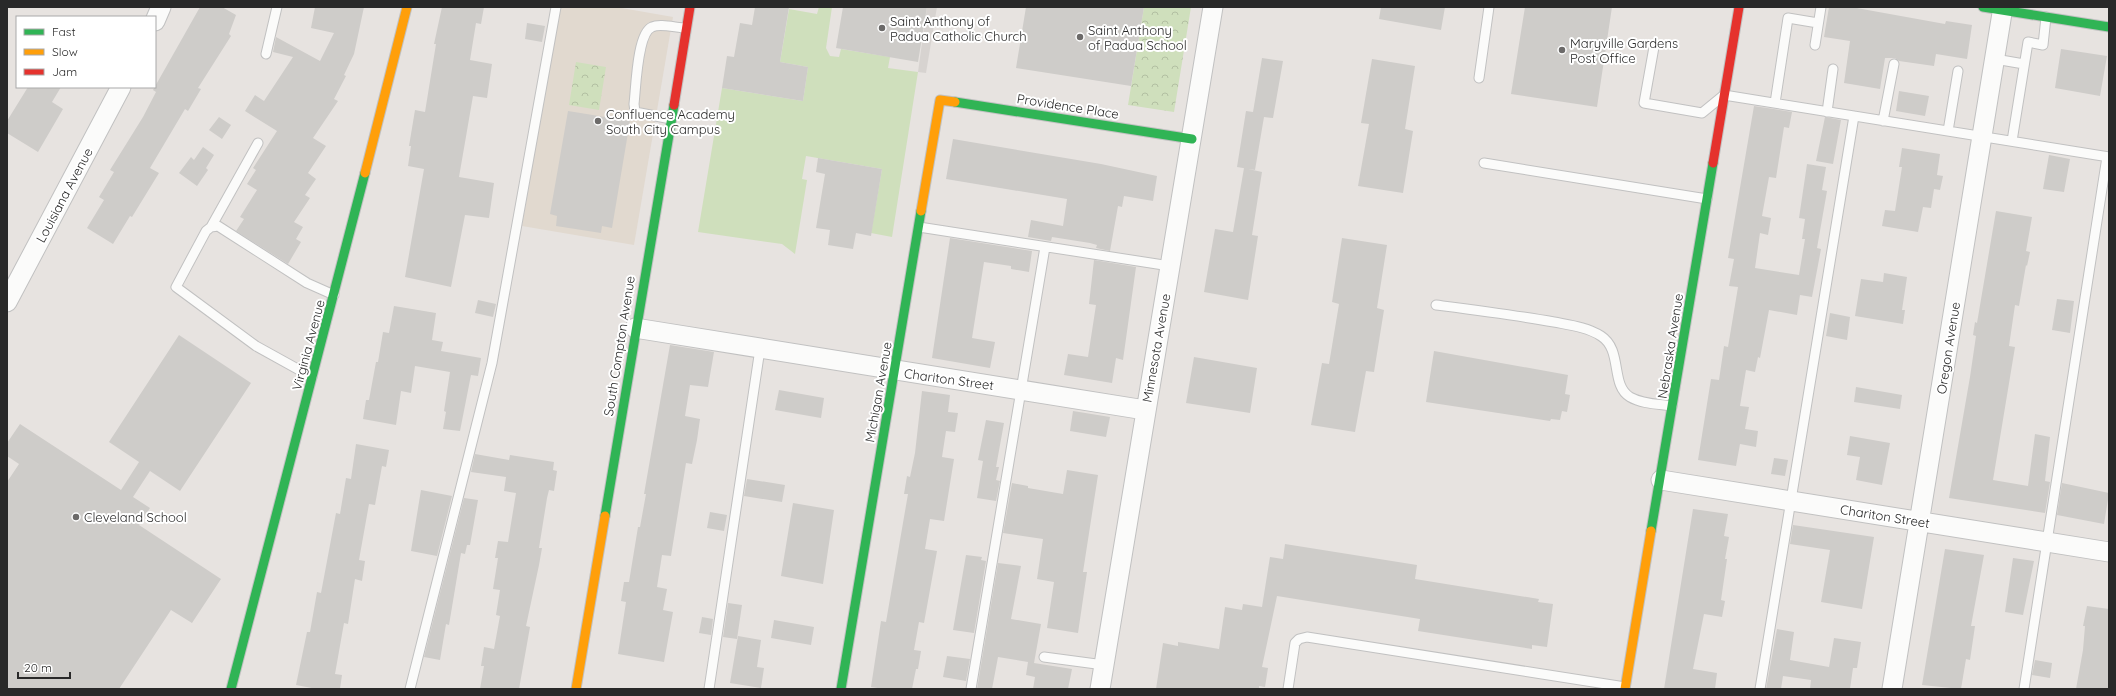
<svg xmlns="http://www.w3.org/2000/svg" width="2116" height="696" font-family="Quicksand,sans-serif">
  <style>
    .education { fill: #e1d9cf }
    .grass { fill: #cfdfbc }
    .park { fill: url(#park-crowns) }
    .plaza { fill: #d7d3d0 }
    .building { fill: #ceccc9 }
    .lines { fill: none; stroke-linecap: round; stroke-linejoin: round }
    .lane-casing { stroke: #c1c1c1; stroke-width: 11 }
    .street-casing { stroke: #c1c1c1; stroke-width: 21 }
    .fast-casing { stroke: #c1c1c1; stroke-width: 11 }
    .slow-casing { stroke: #c1c1c1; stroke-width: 11 }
    .jam-casing { stroke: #c1c1c1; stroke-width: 11 }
    .lane { stroke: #fbfbfa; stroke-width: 9 }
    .street { stroke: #fbfbfa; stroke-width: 19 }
    .fast { stroke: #30b455; stroke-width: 9 }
    .slow { stroke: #ff9f0a; stroke-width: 9 }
    .jam { stroke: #e5322d; stroke-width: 9 }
    .poi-dot { fill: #6c6a69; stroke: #fff; stroke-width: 1.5 }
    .labels { text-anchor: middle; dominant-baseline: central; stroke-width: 4; stroke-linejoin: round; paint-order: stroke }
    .poi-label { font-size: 13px; fill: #292929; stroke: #fff; text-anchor: start }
    .street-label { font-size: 13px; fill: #292929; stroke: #fff }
  </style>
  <defs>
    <pattern id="park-crowns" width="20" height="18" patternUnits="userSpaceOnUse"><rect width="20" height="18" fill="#cfdfbc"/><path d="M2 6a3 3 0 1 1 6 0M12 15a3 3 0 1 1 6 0" fill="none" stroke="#b2bfa2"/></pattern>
  </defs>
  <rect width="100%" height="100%" fill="#e7e3e0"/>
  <path class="education" d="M560,7h56l57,10 -39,228 -112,-19z"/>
  <path class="grass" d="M819,7h13l-6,41 4,8 9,1 2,-8 49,8 -2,11 30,4 -26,165 -21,-4 11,-64 -76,-13 -4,23 5,1 -12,74 -13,-10 -84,-12 24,-144 81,13 5,-34 -28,-5 9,-53 28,5z"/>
  <path class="park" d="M1144,7h47l-17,105 -46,-7z
    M576,62l30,5 -7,43 -30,-5z"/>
  <path class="plaza" d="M927,7h10l-11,66 -8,-1z"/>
  <path class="building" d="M200,7h22l14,8 -7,19 2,2 -33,52 3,1 -13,22 -3,-2 -35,59 9,5 -27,44 -2,-1 -17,28 -26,-16 17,-28 -5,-3 15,-25 -4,-2 33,-53 13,-25 -3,-2z
    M315,7h49l-10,47 -10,21 2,1 -12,23 4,2 -25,37 13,8 -18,27 8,6 -11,16 5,3 -16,24 9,5 -7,12 5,3 -13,22 -52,-33 8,-12 -4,-2 17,-27 -10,-6 9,-14 -3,-2 24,-37 -32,-20 10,-16 9,6 29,-44 -20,-5 3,-15 44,24 14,-28 -23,-5z
    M442,7h42l-3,17 -5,-1 -6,37 22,4 -5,34 -14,-2 -14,81 35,6 -5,35 -24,-3 -14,72 -46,-10 19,-108 -16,-3 3,-20h-2l6,-36 10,2 11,-68h-2z
    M755,7h34l-9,55 28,5 -5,34 -81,-13 5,-32 7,1 6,-34 12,2z
    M843,7h84l-9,55 -82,-14z
    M1026,7h118l-13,79 -115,-18z
    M1381,7h64l-4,23 -62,-11z
    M1525,7h87l-15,100 -86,-13z
    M1829,7h22l94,17 1,-3 26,4 -5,34 -31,-5 -2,12 -35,-5 -4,-3h-10l-5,31 -36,-6 6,-42 -26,-4z
    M527,23l18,3 -3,16 -17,-3z
    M2061,49l46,7 -7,40 -45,-8z
    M1262,58l21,3 -10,57 -9,-1 -9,53 -18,-3 9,-56 7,1z
    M1372,59l43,7 -10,63 8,2 -10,62 -45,-7 11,-62 -8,-1z
    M28,87h33l-9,15 11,7 -25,43 -31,-19v-12z
    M1899,91l30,5 -4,20 -29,-5z
    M1754,106l38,6 -3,16 -5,-1 -8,51 -7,-1 -7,39 9,2 -3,17 -8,-2 -5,35 44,7 6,-36h-3l3,-20 -6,-1 8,-54 19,3 -4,23 5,1 -10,57 4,1 -9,48 -12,-2 -3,20 -28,-5 -9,48 -2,-1 -3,15 -9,-2 -6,36 9,1 -4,22 13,2 -2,16 -16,-3 -4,22 -38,-6 13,-81 8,1 5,-34 4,1 10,-60 -9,-1 5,-27 -6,-1z
    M568,111l62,10 -18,107 -10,-2 -1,7 -45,-7 1,-10 -7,-2z
    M219,117l12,8 -9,14 -13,-9z
    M1825,117l16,3 -8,44 -17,-3z
    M953,139l148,25 56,12 -4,25 -29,-5 -2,11 -4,-1 -8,45 -14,-3 1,-3 -7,-2 -38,-6 -1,4 -23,-4 3,-17 32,6 4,-27 -121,-20z
    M203,147l11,8 -8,13 2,2 -11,16 -18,-13 12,-16 3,3z
    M1902,148l38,6 -3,21 6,1 -3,14 -6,-1 -3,19 -8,-1 -5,25 -36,-6 3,-16 10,1 7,-44h-3z
    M2049,155l21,4 -6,33 -21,-3z
    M818,158l64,11 -11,67 -15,-3 -3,16 -25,-4 2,-15 -14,-2 9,-54 -9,-2z
    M1244,168l18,4 -10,63 6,1 -10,64 -44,-8 11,-63 18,3z
    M1996,211l36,6 -6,34 4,1 -3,14 -1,-1 -7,41 -4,-1 -6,41 6,1 -22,133 35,6 7,-52 15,3 -5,44 5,1 -5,31 -96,-15 21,-121 6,-41 -3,-1 2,-13 2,1z
    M950,238l82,13 -3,21 -18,-3v-3l-27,-4 -12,76 23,4 -5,26 -58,-10z
    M1342,238l45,7 -10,63 7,2 -10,62 -8,-1 -11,61 -44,-7 11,-62 7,1 10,-60 -7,-2z
    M1094,260l42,7 -13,93 -7,-2 -4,25 -48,-8 4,-21 20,3 8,-52 -7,-1z
    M1884,273l23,4 -5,33h3l-2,14 -48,-8 6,-37 22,3z
    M2057,299l17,2 -4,32 -18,-3z
    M478,300l18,4 -3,13 -18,-4z
    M394,306l42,7 -4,27 11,2 -2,9 40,7 -3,18 -7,-1 -11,56 -17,-2 3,-17 -2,-1 6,-39 -35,-6 -4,27 -10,-2 -5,34 -33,-6 3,-19h3l7,-38h2l5,-30 6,1z
    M1830,313l20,4 -3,23 -21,-4z
    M179,335l72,48 -71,108 -30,-20 -17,26 17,11 -11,17 82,54 -29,44 -21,-13 -52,79h-112v-207l12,-18 -12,-8v-13l13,-19 101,66 18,-28 -30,-20z
    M670,345l44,7 -6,35 -18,-2 -5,31 15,3 -3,21 -5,24 -6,-1 -15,93 -9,-1 -5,32 10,2 -4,21 10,2 -9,50 -46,-8 8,-52 -5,-1 3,-19h5l9,-55h2l6,-33h-2z
    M1434,351l134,24 -3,19 5,1 -3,17 -5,-1 -2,9 -9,-1 -1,2 -124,-19z
    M1194,357l63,11 -7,45 -64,-10z
    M1856,387l46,8 -2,14 -46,-7z
    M779,390l45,8 -3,20 -46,-8z
    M922,391l28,4 -2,17 10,1 -3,19 -9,-1 -4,26 12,2 -10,62 -14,-2 -5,30 12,2 -13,72 -5,-1 -5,28 7,1 -3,18h-2l-4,20h-28l-13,-2 10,-66 5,1 18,-105 4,-23h-4l3,-18 3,1 5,-24z
    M1073,411l37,6 -4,20 -36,-6z
    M986,420l18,3 -8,44h3l-3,13 4,1 -4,20 -19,-3 6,-37 -5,-1z
    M1850,436l40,7 -8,42 -26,-5 4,-23 -13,-2z
    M356,444l33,6 -3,17 -4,-1 -7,39 -6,-1 -10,56 6,1 -3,20 -7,-2 -7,45 -4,-1 -9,51 7,1 -2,14h-23l-21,-4 11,-53h3l7,-40 4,1 15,-80 4,1 6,-36 5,1z
    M475,454l34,6 1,-5 44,7 -1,8 4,1 -3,20 -5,-1 -2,8 -8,50h3l-3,17 -13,61 4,1 -11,62h-39l4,-23h-3l3,-19 10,2 6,-33 -4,-1 4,-25 -7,-1 5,-31h-3l3,-17 10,1 8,-49 -12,-2 2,-14 -35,-5z
    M1774,458l14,2 -3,16 -14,-2z
    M1067,470l31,5 -15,97h4l-9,61 -31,-5 7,-46 -17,-3 6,-40 -40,-6 9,-50 16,3v2l35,6z
    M747,479l38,6 -3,17 -38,-6z
    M2062,483l47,10 -5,31 -47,-9z
    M421,490l31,6 -15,60 -26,-5z
    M464,498l14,2 -8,45h-3l-2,9 -4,-1 -12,72 -3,-1 -6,36 -16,-3z
    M793,503l41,7 -11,74 -42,-8z
    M1693,509l35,5 -4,22 5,1 -4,22h2l-6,41 4,1 -3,16 -18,-3 -11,55 24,4 -2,16h-51z
    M710,512l17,3 -3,16 -17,-3z
    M1793,525l81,12 -12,72 -41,-7 9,-52 -40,-6z
    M1285,544l132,21 -2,14 124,20 -1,3 15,2 -6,43 -15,-2v4l-114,-18 2,-12 -143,-23 -15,71 6,1 -3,19 -6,-1v3h-103l7,-46 15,3v-4l41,7 6,-42 17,3 1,-6 19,3 8,-50 13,2z
    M1945,549l39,6 -13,71h4l-5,34 -4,-1 -5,30 -39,-4z
    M966,555l16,2 -1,3 5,1 -12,72 -21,-3z
    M2013,558l21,3 -11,54 -18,-3z
    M998,563l23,3 -10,53 30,5 -7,39 38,6 -4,20h-35l2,-12 -9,-2 2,-13 -30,-5 -6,32h-15z
    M728,603l14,2 -5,34 -14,-2z
    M2087,606l22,3v80h-33l7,-39 2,-24h-2z
    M702,617l11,2 -2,16 -12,-2z
    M774,620l40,7 -3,18 -40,-7z
    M1777,629l17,3 -4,28 39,7 5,-29 27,4 -4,26h-4l-3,21h-40l1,-9 -28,-4 -2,13h-15z
    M738,636l23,4 -4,27 7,1 -3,20 -31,-5z
    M947,656l23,3 -4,22 -23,-4z
    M2035,660l17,3 -2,15 -18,-3z"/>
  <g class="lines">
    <g class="lane-casing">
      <path id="lane" d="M1815,45l6,-38
        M1654,47l-10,56 58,10 22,-18 385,62
        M266,54l11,-47
        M1995,59l29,5
        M1479,78l10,-71
        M1775,103l13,-85 30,5
        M1827,112l6,-43
        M671,119l-36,-7 -1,-8c2,-16 3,-71 18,-77 8,-4 25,1 34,1
        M1883,121l11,-57
        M1948,131l10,-60
        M2012,141l16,-99 15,3 3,-28
        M1484,163l223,36
        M211,227l47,-84
        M919,227l251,39
        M1436,305c39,5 79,10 118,17 15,3 33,5 47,14 22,14 9,49 29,61 12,7 28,7 42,9
        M312,377l-56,-31 -80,-59 30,-56 5,-4 7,-1 89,57 27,12
        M1044,657l60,8
        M410,689l82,-326 64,-356
        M709,689l51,-340
        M971,689l74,-442
        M1288,689l7,-46 4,-4 8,-2 318,50
        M1760,689l94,-573
        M2024,689l83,-532"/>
    </g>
    <g class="street-casing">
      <path id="street" d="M155,21l6,-14
        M7,302l114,-215
        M635,328l510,82
        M1661,480l448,72
        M1100,689c37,-228 75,-455 113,-682
        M1892,689l111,-682"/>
    </g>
    <g class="fast-casing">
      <path id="fast" d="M1983,7l126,20
        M955,102l237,37
        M605,516l69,-411
        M1651,531l62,-368
        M231,689l134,-516
        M841,689l80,-478"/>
    </g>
    <g class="slow-casing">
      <path id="slow" d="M365,173l42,-166
        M921,211l19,-111 15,2
        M576,689l29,-173
        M1625,689l26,-158"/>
    </g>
    <g class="jam-casing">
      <path id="jam" d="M674,105l16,-98
        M1713,163l26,-156"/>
    </g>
    <use href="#lane" class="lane"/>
    <use href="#street" class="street"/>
    <use href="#fast" class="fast"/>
    <use href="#slow" class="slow"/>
    <use href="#jam" class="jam"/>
  </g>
  <g class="poi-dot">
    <circle cx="882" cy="28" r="4"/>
    <circle cx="1080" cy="37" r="4"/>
    <circle cx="1562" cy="50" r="4"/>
    <circle cx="598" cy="121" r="4"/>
    <circle cx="76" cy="517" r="4"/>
  </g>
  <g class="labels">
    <g class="poi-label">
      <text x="890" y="21">Saint Anthony of<tspan x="890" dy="15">Padua Catholic Church</tspan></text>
      <text x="1088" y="30">Saint Anthony<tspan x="1088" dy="15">of Padua School</tspan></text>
      <text x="1570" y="43">Maryville Gardens<tspan x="1570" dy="15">Post Office</tspan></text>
      <text x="606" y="114">Confluence Academy<tspan x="606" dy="15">South City Campus</tspan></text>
      <text x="84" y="517">Cleveland School</text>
    </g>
    <g class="street-label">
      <text transform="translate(1068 106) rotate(9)">Providence Place</text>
      <text transform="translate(64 195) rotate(-62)">Louisiana Avenue</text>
      <text transform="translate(308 345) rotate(-75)">Virginia Avenue</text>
      <text transform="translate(619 346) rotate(-81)">South Compton Avenue</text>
      <text transform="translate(1670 346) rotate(-81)">Nebraska Avenue</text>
      <text transform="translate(1156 348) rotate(-80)">Minnesota Avenue</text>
      <text transform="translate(1948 348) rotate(-81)">Oregon Avenue</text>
      <text transform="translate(949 379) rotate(8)">Chariton Street</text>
      <text transform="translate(878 392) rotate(-80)">Michigan Avenue</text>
      <text transform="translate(1885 516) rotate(9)">Chariton Street</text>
    </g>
  </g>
  <rect width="2116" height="696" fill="none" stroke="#292929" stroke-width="16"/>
  <rect x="16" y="16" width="140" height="72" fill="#ffffff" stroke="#a9a9a9"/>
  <rect x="24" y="29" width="20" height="6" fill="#30b455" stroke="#a9a9a9"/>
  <text x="52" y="36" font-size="12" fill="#292929">Fast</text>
  <rect x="24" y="49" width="20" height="6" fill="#ff9f0a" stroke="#a9a9a9"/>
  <text x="52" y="56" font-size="12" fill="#292929">Slow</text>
  <rect x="24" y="69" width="20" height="6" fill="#e5322d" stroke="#a9a9a9"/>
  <text x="52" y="76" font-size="12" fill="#292929">Jam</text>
  <path d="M18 672v6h52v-6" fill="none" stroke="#292929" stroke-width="2"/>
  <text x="24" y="672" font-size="12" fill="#292929" stroke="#ffffff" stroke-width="3" paint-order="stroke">20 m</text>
</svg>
